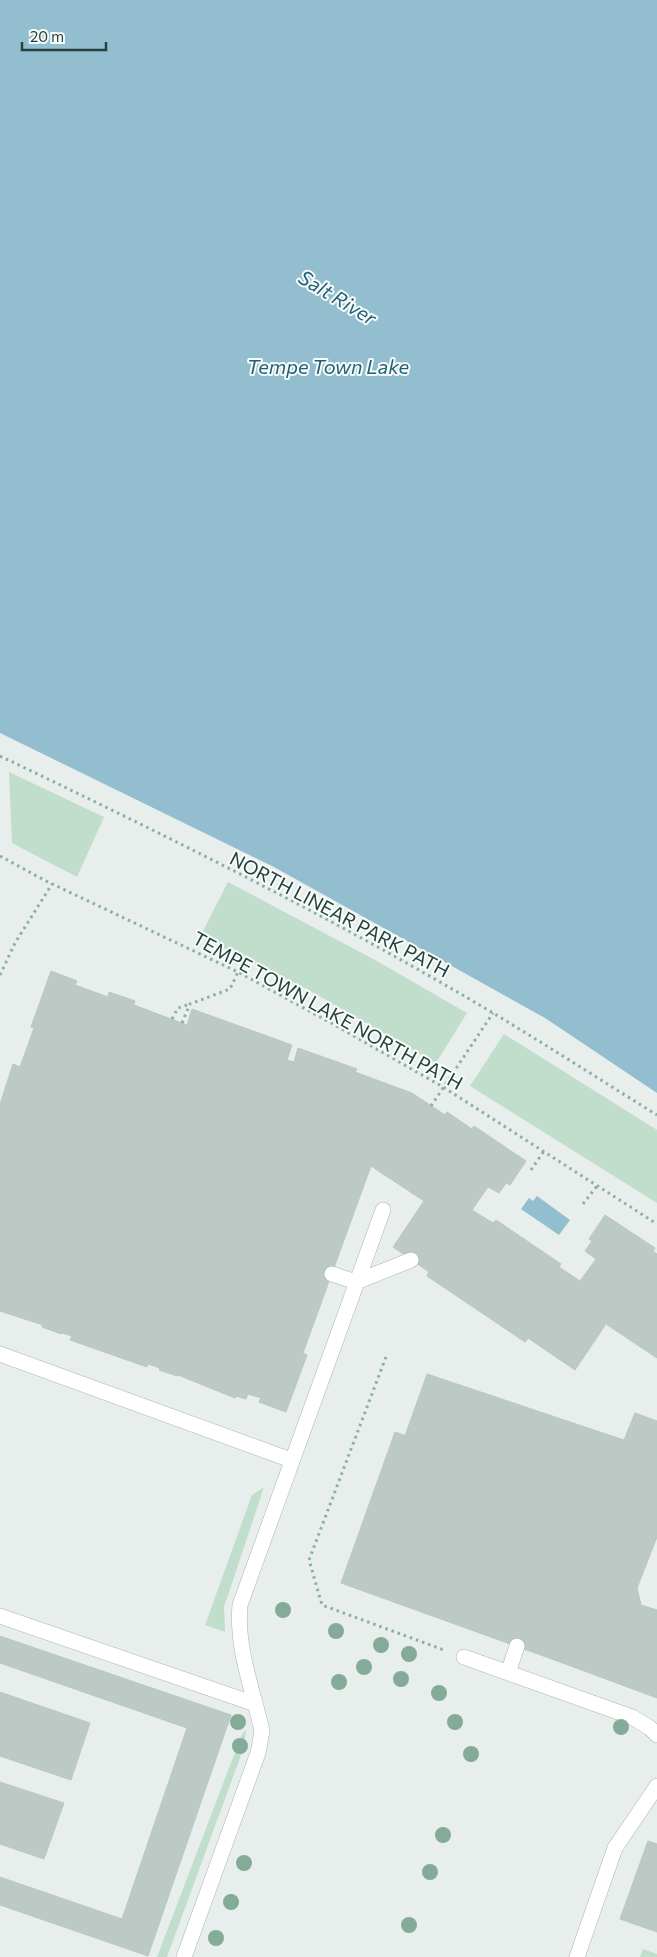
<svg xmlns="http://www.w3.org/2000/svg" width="657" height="1957" font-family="Commissioner,sans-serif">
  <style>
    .green { fill: #c1ddcc }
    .water { fill: #93becf }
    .building { fill: #bcc9c5; stroke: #b9c8c3 }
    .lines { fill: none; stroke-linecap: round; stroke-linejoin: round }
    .minor-casing { stroke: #a9b6b4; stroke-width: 16 }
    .path { stroke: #89b0a8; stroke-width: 3; stroke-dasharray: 2.5 4; stroke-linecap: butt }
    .minor { stroke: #fff; stroke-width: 15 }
    .tree { fill: #84ab98 }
    .labels { text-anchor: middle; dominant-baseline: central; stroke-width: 4; stroke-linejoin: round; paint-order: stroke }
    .street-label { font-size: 19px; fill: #26403c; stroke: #f7fbf9 }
    .water-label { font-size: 20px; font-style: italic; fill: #236078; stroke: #f7fbf9 }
  </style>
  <rect width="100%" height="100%" fill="#e7eeec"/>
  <path class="green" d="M9,772l95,45 -27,60 -65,-34z
    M228,882l147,78 92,53 -31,50 -129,-74 -107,-52z
    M504,1034l153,96v73l-187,-117z
    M264,1487l-40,120 1,25 -20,-7 47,-130z
    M246,1730l-2,17 -77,210h-10l85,-223z
    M643,1949l14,5v3h-17z"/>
  <path class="water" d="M0,0h657v1093l-112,-75 -271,-151 -274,-134z
    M537,1196l33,24 -11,15 -38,-26 8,-11 4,3z"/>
  <path class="building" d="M51,971l26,10 -2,4 33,12 1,-5 26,9 -1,4 53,20 5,-16 100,36 -5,15 7,2 4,-14 59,21 -2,3 57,21 33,22 2,-3 25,17 2,-3 52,35 -16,24 -4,-2 -7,10 -11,-6 -16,23 21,13 3,-3 65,44 -2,3 21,14 16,-22 -11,-8 7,-10 -3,-2 16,-24 50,33 -2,3 4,3v104l-51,-34 -31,46 -47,-32 -3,4 -98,-66 2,-4 -36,-25 31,-46 -53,-35 -68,187 4,2 -21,57 -27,-10 2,-4 -13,-4 -2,5 -10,-3 -1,2 -57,-23 -1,1 -18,-6 1,-2 -12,-4 -1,3 -77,-27 2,-4 -10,-3 -1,1 -19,-7 1,-2 -43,-14v-207l13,-40 7,3 14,-39 -3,-1z
    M427,1374l197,66 11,-27 22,8v116l-20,51 4,17 16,5v88l-97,-36 54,-151 -209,-75z
    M395,1432l219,79 -54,151 -219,-79z
    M0,1636l231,79 -83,241 -148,-51v-28l122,42 65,-191 -187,-65z
    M0,1692l90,31 -19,57 -71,-24z
    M0,1782l64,21 -20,56 -44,-15z
    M648,1841l9,3v88l-37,-13z"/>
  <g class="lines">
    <g class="minor-casing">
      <path id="minor" d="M332,1274l24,8 55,-22
        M0,1354l291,106
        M0,1616l255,88
        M464,1657l168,60 18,11 7,7
        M508,1673l9,-27
        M184,1957l74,-204 4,-22c-9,-41 -26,-83 -22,-126l143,-395
        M577,1957l38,-109 42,-62"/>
    </g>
    <path class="path" d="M0,756c167,80 334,162 493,257 55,33 109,68 164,102
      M0,856l46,25 192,91 93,51 112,64 214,137
      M0,975l15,-32 37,-59
      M172,1019l6,-11 12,-4
      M182,1023l8,-19 40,-15 8,-17
      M431,1106l62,-93
      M531,1170l13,-19
      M583,1204l14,-18
      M386,1357l-77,203 13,45 122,45"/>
    <use href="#minor" class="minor"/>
  </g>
  <g class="tree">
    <circle cx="283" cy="1610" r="8"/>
    <circle cx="336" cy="1631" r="8"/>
    <circle cx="381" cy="1645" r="8"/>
    <circle cx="409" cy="1654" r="8"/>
    <circle cx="364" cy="1667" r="8"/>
    <circle cx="401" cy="1679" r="8"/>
    <circle cx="339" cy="1682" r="8"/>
    <circle cx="439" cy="1693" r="8"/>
    <circle cx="238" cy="1722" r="8"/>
    <circle cx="455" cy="1722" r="8"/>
    <circle cx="621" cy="1727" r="8"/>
    <circle cx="240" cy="1746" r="8"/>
    <circle cx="471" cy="1754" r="8"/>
    <circle cx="443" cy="1835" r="8"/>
    <circle cx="244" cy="1863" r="8"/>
    <circle cx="430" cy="1872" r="8"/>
    <circle cx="231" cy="1902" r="8"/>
    <circle cx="409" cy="1925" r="8"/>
    <circle cx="216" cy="1938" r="8"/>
  </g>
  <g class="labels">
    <g class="street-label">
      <text transform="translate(340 914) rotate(28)">NORTH LINEAR PARK PATH</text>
      <text transform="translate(328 1010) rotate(29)">TEMPE TOWN LAKE NORTH PATH</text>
    </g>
    <g class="water-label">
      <text transform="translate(338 297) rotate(31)">Salt River</text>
      <text x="328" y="366">Tempe Town Lake</text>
    </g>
  </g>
  <path d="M22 42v8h84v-8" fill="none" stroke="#26403c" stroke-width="2.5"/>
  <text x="30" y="42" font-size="15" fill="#26403c" stroke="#f7fbf9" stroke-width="4" paint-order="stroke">20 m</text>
</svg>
